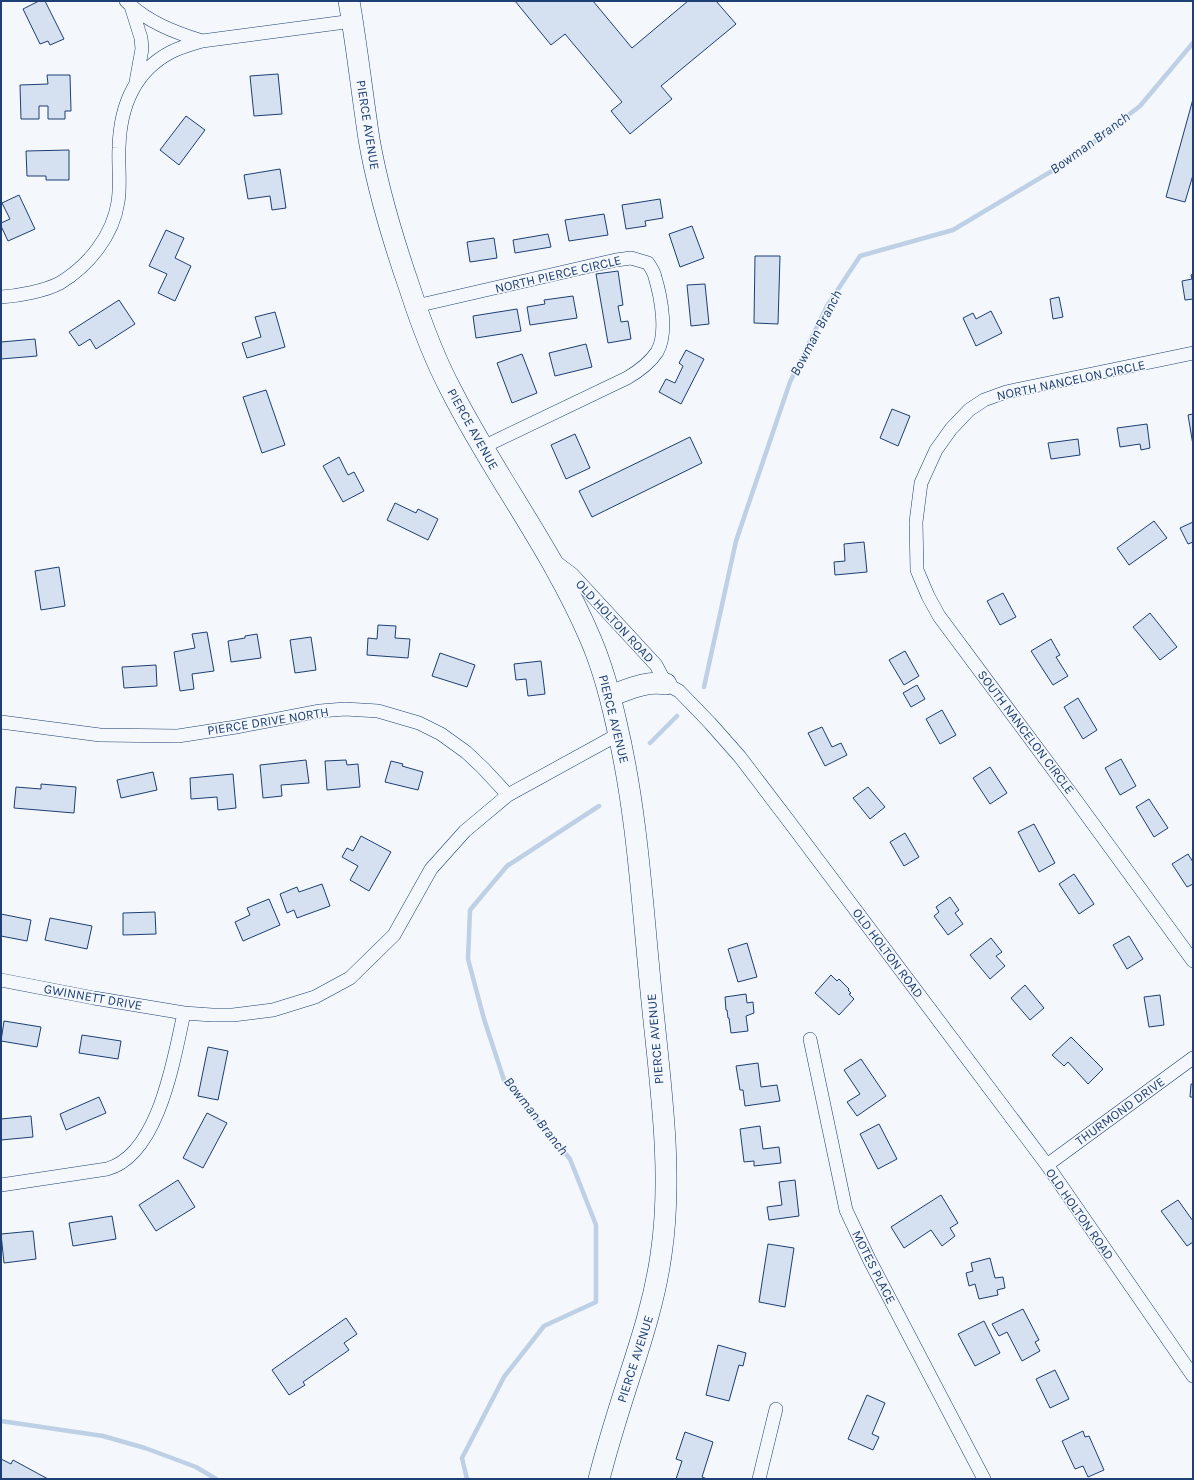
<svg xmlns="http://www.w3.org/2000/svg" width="1194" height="1480" font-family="Karla,sans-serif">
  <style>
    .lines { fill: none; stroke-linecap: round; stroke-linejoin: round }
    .stream { stroke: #bed0e5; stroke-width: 4.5 }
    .building { fill: #d5e0f0; stroke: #1d3f73 }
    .minor-casing { stroke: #1d3f73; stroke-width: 14 }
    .primary-casing { stroke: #1d3f73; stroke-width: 22 }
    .minor { stroke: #f4f7fb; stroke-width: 13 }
    .primary { stroke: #f4f7fb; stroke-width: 21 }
    .labels { text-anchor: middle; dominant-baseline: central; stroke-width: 3; stroke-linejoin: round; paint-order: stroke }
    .street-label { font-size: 13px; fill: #1d3f73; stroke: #f4f7fb }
    .water-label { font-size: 14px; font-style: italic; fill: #1d3f73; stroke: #f4f7fb }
  </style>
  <rect width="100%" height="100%" fill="#f4f7fb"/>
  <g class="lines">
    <path class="stream" d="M704,687l32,-146 54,-159 37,-76 33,-50 93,-26 119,-71 68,-53 53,-63
      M650,743l27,-27
      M1,1421l102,15 42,12 51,19 20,12
      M467,1479l-5,-21 42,-81 40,-51 52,-24v-77l-26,-66 -66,-79 -20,-61 -16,-60 2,-49 37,-44 92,-60"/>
  </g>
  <path class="building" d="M39,1h6l19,38 -14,6 -2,-4 -8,3 -17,-35z
    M515,1h78l39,47 56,-47h28l20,23 -75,62 11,13 -42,35 -19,-23 11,-9 -57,-68 -14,11z
    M278,74l4,40 -28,2 -4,-40z
    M47,75h23l1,36h-6v8h-17v-13h-9v13h-18l-1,-34 28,-1z
    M1193,99v76l-8,27 -19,-5z
    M186,116l19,14 -26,35 -19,-15z
    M69,150v30h-23v-4h-19l-1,-25z
    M280,169l6,39 -14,2 -2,-14 -22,3 -4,-24z
    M19,195l16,34 -27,12 -7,-15v-3l9,-4 -8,-16z
    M660,199l3,19 -18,3 1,5 -20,3 -4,-24z
    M604,214l4,21 -39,6 -4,-21z
    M692,226l12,32 -24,9 -11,-33z
    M166,230l18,8 -9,20 16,8 -16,35 -17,-8 9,-19 -18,-8z
    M548,234l3,13 -36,6 -2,-13z
    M494,238l3,20 -27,4 -3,-20z
    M755,256h25l-2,68 -24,-1z
    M618,271l5,34 -5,1 3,16 7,-1 3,18 -23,4 -12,-69z
    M1193,274v25l-8,1 -3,-19 10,-2 -1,-4z
    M705,284l4,40 -18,2 -4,-41z
    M573,296l4,22 -47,7 -3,-18 18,-3 -1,-4z
    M1059,297l4,20 -10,2 -3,-20z
    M119,300l16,24 -39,25 -6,-10 -11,7 -10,-14z
    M517,309l4,22 -45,7 -3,-22z
    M991,311l11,22 -26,13 -13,-28 10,-5 3,6z
    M275,312l10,35 -38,11 -5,-15 19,-6 -6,-20z
    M35,339l2,17 -36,3v-17z
    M586,344l6,23 -37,9 -6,-23z
    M686,350l18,9 -23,45 -22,-12 7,-13 9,4 8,-17 -4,-3z
    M522,354l15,39 -25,10 -15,-40z
    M266,390l19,55 -23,8 -19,-56z
    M892,409l18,7 -12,30 -18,-8z
    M1193,414v31l-5,-30z
    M1147,424l3,24 -9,2 -1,-6 -20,3 -3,-19z
    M575,434l15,34 -24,11 -15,-34z
    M690,437l12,26 -110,54 -13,-26z
    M1078,439l2,16 -29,4 -3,-16z
    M339,457l9,18 6,-3 10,19 -21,11 -20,-36z
    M395,503l21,10 2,-4 20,10 -10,21 -41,-20z
    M1154,521l13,17 -38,27 -12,-17z
    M1193,522v20l-5,2 -8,-16z
    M864,542l3,30 -32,3 -1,-13 11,-1 -1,-17z
    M59,567l6,39 -24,4 -6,-39z
    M1003,593l13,24 -16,8 -13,-24z
    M1150,613l27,34 -17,13 -27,-33z
    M378,625l18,1 -1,12 15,1 -2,19 -41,-3 1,-17 9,1z
    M207,632l7,39 -22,3 2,15 -14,2 -6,-39 21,-4 -3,-14z
    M257,634l4,24 -30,4 -3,-21 17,-3v-2z
    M311,637l5,33 -21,3 -5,-33z
    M1051,639l9,16 -4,2 12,19 -15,9 -22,-34z
    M905,651l14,25 -15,9 -15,-25z
    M440,653l35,12 -8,22 -35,-11z
    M541,661l4,33 -17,2 -2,-17 -10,1 -2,-16z
    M156,665l1,21 -33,2 -2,-21z
    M917,685l8,14 -14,8 -8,-14z
    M1078,698l19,32 -14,9 -19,-32z
    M942,710l14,25 -16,9 -14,-25z
    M822,727l10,20 9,-4 6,12 -22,11 -17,-33z
    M1121,759l15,27 -16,9 -15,-27z
    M306,760l3,23 -28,2 1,11 -19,2 -3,-33z
    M346,760l1,5 11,-1 2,23 -33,3 -2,-29z
    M391,761l12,3 -1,2 21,6 -5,18 -33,-8z
    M990,767l17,26 -17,11 -17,-26z
    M153,772l4,18 -36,8 -4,-18z
    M233,774l3,34 -18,2 -1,-13 -26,2 -1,-21z
    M41,784l35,3 -2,26 -60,-5 2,-21 25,2z
    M868,787l17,20 -15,12 -17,-21z
    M1149,799l19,29 -14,9 -18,-30z
    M1034,824l21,39 -16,9 -21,-40z
    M905,833l14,24 -15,9 -14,-24z
    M361,836l30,16 -22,39 -19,-11 8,-14 -16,-9 5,-9 6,3z
    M1188,854l5,8v22l-6,3 -15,-23z
    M1074,874l20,30 -15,10 -20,-30z
    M322,884l8,22 -33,12 -3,-8 -7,3 -7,-19 17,-7 2,5z
    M950,897l9,13 -4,3 8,11 -15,11 -14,-19 5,-4 -3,-5z
    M269,899l11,26 -37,16 -8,-19 15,-7 -3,-7z
    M155,912l1,22 -33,1v-22z
    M1,914l30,6 -4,21 -26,-5z
    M50,918l42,8 -5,23 -42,-9z
    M1129,936l14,23 -16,10 -14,-24z
    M991,938l11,14 -6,4 9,10 -15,13 -20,-24z
    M747,943l10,34 -19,5 -10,-33z
    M831,975l6,6 2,-2 10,10 -1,1 3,3 -2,1 5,5 -15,16 -24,-22z
    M1025,985l19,23 -14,12 -19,-22z
    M746,994l1,9 6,-1 1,11 -8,3 2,15 -17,2 -2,-15h-1l-1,-8h-1l-1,-13z
    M1160,995l4,30 -15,2 -5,-30z
    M4,1021l37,6 -4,20 -36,-6z
    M82,1035l39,6 -3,18 -39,-6z
    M1071,1037l32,32 -15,15 -20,-22 -4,4 -12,-11z
    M208,1047l20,4 -10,49 -20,-4z
    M861,1059l25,37 -29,20 -10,-14 13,-8 -16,-24z
    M758,1063l3,24 16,-2 3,16 -35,5 -2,-16h-3l-4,-24z
    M1191,1084h2v13h-3z
    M99,1097l7,16 -40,17 -6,-16z
    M207,1113l20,10 -24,45 -20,-10z
    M31,1116l2,21 -32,3v-21z
    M879,1124l18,35 -19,10 -18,-35z
    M760,1126l3,23 16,-2 2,16 -27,3v-5l-10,1 -4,-33z
    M178,1180l17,27 -39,24 -17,-26z
    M795,1180l4,36 -30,4 -2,-13 15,-2 -3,-23z
    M941,1195l17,28 -8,5 5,8 -13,10 -11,-16 -27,18 -13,-21z
    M1178,1200l15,21v21l-6,4 -26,-35z
    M112,1216l4,23 -43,7 -4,-23z
    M33,1231l3,28 -32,4 -3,-29z
    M768,1244l26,4 -9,59 -26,-5z
    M990,1258l5,20 8,-1 2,11 -8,2 1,5 -19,4 -4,-15 -6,2 -3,-13 7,-2 -2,-8z
    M1023,1309l16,31 -4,2 5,9 -18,10 -15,-29 -8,4 -7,-12z
    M346,1318l11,16 -13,9 5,7 -46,32 2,3 -16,10 -17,-25z
    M984,1321l16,32 -25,13 -17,-32z
    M718,1345l28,8 -3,13 -4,-1 -10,36 -23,-6z
    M1055,1370l14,29 -19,9 -14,-29z
    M867,1395l18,8 -13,31 7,3 -6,13 -25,-11z
    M1083,1431l2,6 4,-1 15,34 -16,7 -5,-11 -8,3 -13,-28z
    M685,1432l28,10 -11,35 5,2h-31l6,-18 -6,-2z
    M1,1459l10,5 2,-4 35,19h-47z"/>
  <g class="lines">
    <g class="minor-casing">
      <path id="minor" d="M126,1c21,21 48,31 76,40l151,-20
        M131,6l10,32 1,11 -6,33
        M1,297c17,-1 44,-6 59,-14 28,-17 53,-47 58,-81 3,-18 0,-36 1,-54 1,-40 14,-76 52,-96 10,-5 21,-8 31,-11
        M416,306l200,-46 15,-2 17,5c3,5 6,9 7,14 6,20 13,57 2,75 -8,12 -18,19 -30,26l-144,69
        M1193,353l-187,39 -22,8 -15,10 -18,19 -15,21 -15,33 -5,39 1,48 11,26 11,20 133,179 121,166
        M556,562l16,12 84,91 10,19 13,7 31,32 30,34 51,67 256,341 146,211
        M1,722l99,13 78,1 58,-9 84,-16 25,-2 33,2 41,12 22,11 25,18 17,16 25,27
        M1,980l93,18 90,15 28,2h21l40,-5 42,-13 35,-19 44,-43 37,-66 34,-38 43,-36 111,-61
        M810,1039l36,171 23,49 115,220
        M1047,1165l146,-107
        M1,1185l106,-16c52,-14 67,-111 77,-156
        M759,1479l17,-70"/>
    </g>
    <g class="primary-casing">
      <path id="primary" d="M349,1c8,46 13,92 20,138 9,52 24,101 41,150 11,34 24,69 41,101 43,85 103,162 140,250 11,26 19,55 25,82 21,88 26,179 35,269 8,85 23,179 10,264 -6,42 -18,80 -31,120 -11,34 -22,69 -31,104
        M610,696c20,-7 34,-15 56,-12"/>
    </g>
    <use href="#minor" class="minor"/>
    <use href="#primary" class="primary"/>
  </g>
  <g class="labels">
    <g class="street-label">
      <text transform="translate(368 125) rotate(81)">PIERCE AVENUE</text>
      <text transform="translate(558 274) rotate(-13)">NORTH PIERCE CIRCLE</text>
      <text transform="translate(1071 380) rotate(-12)">NORTH NANCELON CIRCLE</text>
      <text transform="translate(473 429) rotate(61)">PIERCE AVENUE</text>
      <text transform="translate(615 621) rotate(47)">OLD HOLTON ROAD</text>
      <text transform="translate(614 719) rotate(76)">PIERCE AVENUE</text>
      <text transform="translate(268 721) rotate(-9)">PIERCE DRIVE NORTH</text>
      <text transform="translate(1026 732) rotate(53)">SOUTH NANCELON CIRCLE</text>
      <text transform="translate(888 953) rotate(53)">OLD HOLTON ROAD</text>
      <text transform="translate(93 997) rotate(10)">GWINNETT DRIVE</text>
      <text transform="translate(655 1039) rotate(-95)">PIERCE AVENUE</text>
      <text transform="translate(1120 1111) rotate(-36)">THURMOND DRIVE</text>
      <text transform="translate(1080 1214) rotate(55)">OLD HOLTON ROAD</text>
      <text transform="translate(874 1267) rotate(63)">MOTES PLACE</text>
      <text transform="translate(635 1359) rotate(-72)">PIERCE AVENUE</text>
    </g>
    <g class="water-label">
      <text transform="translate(1090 143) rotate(-36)">Bowman Branch</text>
      <text transform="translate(816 333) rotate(-62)">Bowman Branch</text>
      <text transform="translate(536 1116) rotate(52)">Bowman Branch</text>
    </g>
  </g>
  <rect width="1194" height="1480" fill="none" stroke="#1d3f73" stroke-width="4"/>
</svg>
